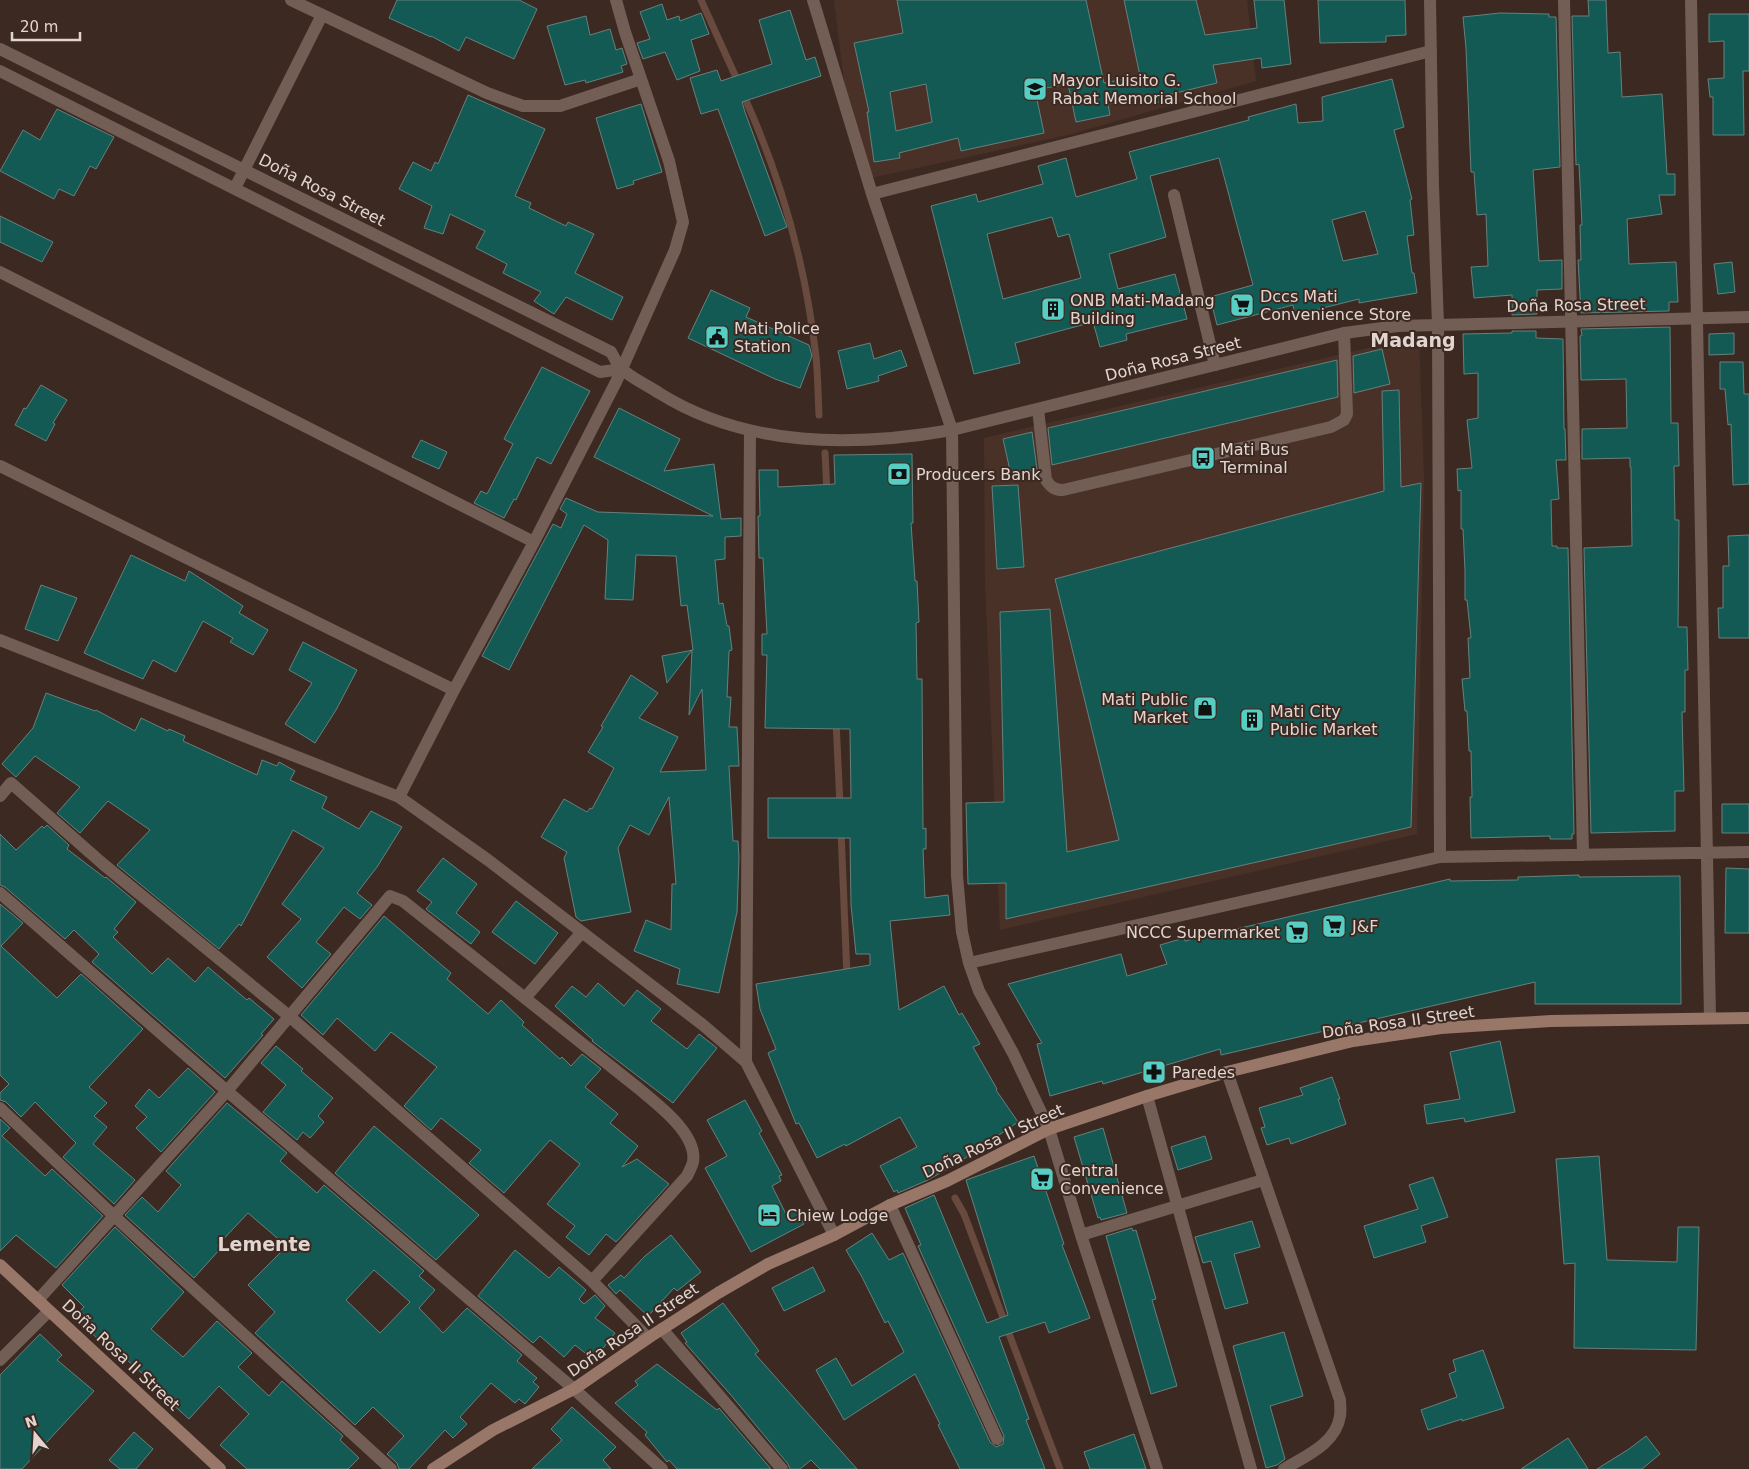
<svg xmlns="http://www.w3.org/2000/svg" width="1749" height="1469" font-family="'DejaVu Sans',sans-serif">
  <style>
    .built { fill: #4a3127 }
    .lines { fill: none; stroke-linecap: round; stroke-linejoin: round }
    .stream { stroke: #684a3e; stroke-width: 7 }
    .building { fill: #135a55; stroke: #66807d; fill-rule: evenodd }
    .service { stroke: #725e55; stroke-width: 12 }
    .minor { stroke: #725e55; stroke-width: 12 }
    .tertiary { stroke: #725e55; stroke-width: 12 }
    .secondary { stroke: #987769; stroke-width: 12 }
    .labels { text-anchor: middle; dominant-baseline: central; stroke-width: 4; stroke-linejoin: round; paint-order: stroke }
    .poi-label { font-size: 16px; fill: #e2d5d0; stroke: #3c2a22; text-anchor: start }
    .street-label { font-size: 16px; fill: #e2d5d0; stroke: #3c2a22 }
    .quarter-label { font-size: 19px; font-weight: bold; fill: #e2d5d0; stroke: #3c2a22 }
  </style>
  <rect width="100%" height="100%" fill="#3c2a22"/>
  <path class="built" d="M834,0h413l9,81 -188,54 -197,43 -25,-80z
    M1419,336l5,142 -7,356 -417,96 -15,-348 -1,-144z"/>
  <g class="lines">
    <path class="stream" d="M701,0l38,84
      M743,94c38,83 63,173 73,263 2,19 2,39 3,58
      M825,453l2,40
      M836,721l4,84
      M841,831l6,146
      M955,1198l9,16 96,255"/>
  </g>
  <path class="building" d="M397,0h122l18,9 -23,50 -48,-22 -7,14 -28,-15v1l-42,-19z
    M897,0h189l18,83 36,-7 -16,-76h72l9,35 52,-7 -3,-28h30l7,64 -29,4 -1,-10 -48,7 4,18 -54,13 1,5 -18,4 -2,-7 -36,6 2,11 -34,7 -8,-38 -33,6 9,43 -83,18 -3,-13 -59,15 1,5 -26,4 -7,-50h2l-15,-69 49,-10zM926,84l6,38 -36,9 -6,-39z
    M1318,0h87l1,35 -20,1v6l-66,1z
    M1588,0h18l2,53 12,-1 2,45 40,-3 5,80h8v21h-16l3,19 -35,5 2,45 47,-2 2,40h-9v9l-88,2 -3,-53h3l-1,-35h2l-3,-61 -3,1 -4,-149h17z
    M662,4l5,16 12,-4 1,5 21,-8 8,21 -18,6 9,31 -23,9 -12,-28 -22,7 -6,-16 13,-4 -10,-27z
    M790,10l16,50 9,-3 6,19 -79,26 3,10 42,115 -22,9 -47,-127 -17,5 -11,-36 27,-8 4,11 51,-17 -13,-44z
    M1500,13l49,1v3h7l4,150 -27,3 6,91 23,-1v29l-25,1v24l-25,1v-20l-38,3 -3,-31 17,-1 -2,-52 -9,1 -3,-43h-3l-5,-124 -3,-31z
    M1709,14h40v57h-6l1,64h-31v-38h-3l-2,-18 16,-1v-37l-15,1z
    M586,16l4,19 20,-6 6,21 6,-2 5,16 -6,2 2,6 -37,11 -1,-3 -20,5 -18,-59z
    M1392,79l12,48 -10,3 18,69 -2,1 4,35 -7,1 5,37h2l3,20 -58,10v-4l-64,16 -2,-10 -76,20 -7,-28 43,-12 -34,-127 -69,18 16,61 -57,17 9,35 57,-15 12,45 -61,15 1,6 -27,7 -7,-25 -78,21 5,20 -46,11 -43,-168 45,-12 2,8 65,-18 -5,-18 28,-8 10,39 61,-18 -8,-27 120,-32 -1,-3 48,-13 2,19 25,-2 -1,-24zM1365,211l13,43 -35,7 -11,-41zM1052,217l6,20 11,-3 12,44 -78,21 -16,-65z
    M468,95l77,34 -30,67 16,7 -2,5 37,18 2,-4 26,12 -19,39 48,24 -11,23 -46,-23 -12,17 -20,-13 7,-9 -38,-19 4,-9 -31,-16 9,-17 -35,-17 -7,20 -19,-6 8,-22 -33,-17 14,-27 18,9 4,-9 3,2z
    M641,104l21,68 -29,9 1,3 -17,5 -21,-71z
    M57,109l57,28 -18,32 -6,-3 -16,30 -15,-7 -5,10 -54,-28 23,-41 17,10z
    M0,216l53,26 -11,20 -42,-20z
    M1732,262l3,30 -17,2 -4,-30z
    M711,290l39,18 -4,9 63,28 3,11 -12,32 -25,-9 -87,-41z
    M1670,327l1,96h7l1,43h-5l1,54h4l-1,107h9l1,43h-3v42h-3l2,79h-9v40l-84,2 -7,-285 48,-2 -1,-79h-1v-9l-48,1v-30l45,-1 -1,-49 -45,1 -1,-44 2,-1 -1,-6z
    M1512,331h24v7l27,1 1,90h1l1,31h-10l3,39 -8,1 1,46h5v2h11l6,286h-2v5h-22v-3l-79,2 -1,-41h2l-1,-46h-2l-2,-40h-2l-3,-32 8,-1 -2,-40h3l-4,-38h-2v-29l-2,-42h-2v-39l-3,1 -1,-22 15,-1 -5,-48 11,-2v-45l-14,1 -1,-40 49,-1z
    M1734,333v21l-25,1v-21z
    M870,343l4,16 27,-9 6,16 -29,10 1,5 -32,8 -9,-38z
    M1382,349l8,35 -36,9 -1,-37z
    M1337,360l1,37 -286,68 -4,-37z
    M1720,362h23l1,32h5v90l-16,1 -2,-61 -3,1 -3,-36h-5z
    M542,367l48,24 -39,73 -14,-7 -21,43 -2,-1 -10,19 -30,-15 7,-12 6,3 26,-50 -9,-5z
    M41,385l26,15 -14,23 2,1 -9,17 -31,-16 9,-17 2,1z
    M1399,390l2,97 20,-4 -10,344 -405,92v-36l-38,1 -2,-81 38,-1 -4,-190 50,-3 17,243 52,-12 -64,-261 329,-88 -2,-100z
    M619,408l61,31 -16,32 50,-7 7,55 20,-1v18l-16,1v22l-10,1 4,44 4,-1 4,23h2l3,24 -3,1 -2,46h4l-2,30h8l2,39h-10l4,75h5l1,16 -2,55 -18,81 -42,-9 3,-15 -46,-18 12,-31 25,10 1,-46h4l-7,-87 -20,38 -19,-10 -12,23 13,64 -50,9 -5,-4 -12,-59 3,-6 -26,-15 23,-38 23,13 3,-4 2,1 22,-41 -26,-16 15,-25 -2,-1 30,-51 27,18 -19,25 39,19 -18,35 46,-2 -4,-81 -13,26 3,-65 -25,33 -5,-27 31,-6 -6,-45 -6,1 -5,-50 -40,-1 -3,45 -28,-1 3,-59 -24,-15 -75,145 -27,-14 71,-132 8,4 6,-14 -7,-5 6,-11 32,14 115,4 -119,-59z
    M1032,432l5,37 -26,6 -8,-36z
    M421,440l26,12 -8,17 -27,-12z
    M912,454l1,69h-2l4,58h2l2,41 -3,1 1,56h5l1,150 3,-1v21h-3l2,49 23,-3 2,20 -60,6 9,89 45,-24 15,29 3,-2 18,31 -7,3 24,42 -1,1 22,32 -57,39 -33,19 -30,13 -1,-3 -3,2 -14,-26 37,-19 -17,-30 -54,29 -1,-2 -28,14 -18,-35 -3,1 -28,-71 8,-4 -16,-40 -4,-25 114,-19v-11h-14l-5,-49 -1,-67h-82v-40h83l-1,-69 -85,-1 2,-73h-5v-21h5l-4,-76h-4l-1,-42h2l-1,-46h19v17l57,-3 -1,-29z
    M1018,485l6,82 -27,2 -5,-83z
    M1749,535v103h-30l-1,-30h5v-42h6l-1,-30z
    M131,555l54,26 4,-10 54,35 -4,7 29,17 -15,25 -23,-13 3,-4 -30,-17 -27,51 -23,-12 -10,19 -59,-26z
    M41,585l36,13 -19,43 -33,-12z
    M303,642l54,28 -21,40 -21,33 -30,-19 27,-41 -23,-13z
    M46,693l49,18 1,-1 39,21 6,-13 27,13 1,-2 16,7 -2,5 74,34 5,-15 15,6 2,-4 16,9 -5,9 37,17 -5,11 37,21 12,-18 31,16 -25,40 -20,26 15,12 -12,14 -16,-12 -28,35 15,12 -29,34 -35,-31 34,-38 -19,-15 42,-56 -31,-18 -52,96 -2,-2 -20,25 -102,-84 33,-35 -42,-29 -28,32 -23,-20 23,-26 -45,-31 -19,21 -14,-13 31,-36z
    M1722,804h27v29h-27z
    M47,825l22,20 -2,4 38,29 1,-1 30,25 -22,27 4,3 -5,5 39,37 16,-16 27,24 13,-15 39,33 2,-2 25,21 -13,15 2,1 -38,43 -133,-116 7,-8 -25,-24 -9,9 -60,-52 -5,-2v-51l16,16 26,-24 2,2z
    M443,858l34,26 -21,29 24,19 -9,12 -45,-35 6,-7 -15,-11z
    M1726,868l23,1v64h-24z
    M1579,875v2l101,-1 1,128h-146v-22l-314,73 -1,-6 -117,35 -1,-3 -52,15 -13,-52 5,-1 -34,-59 113,-30 6,22 40,-12 -7,-19 24,-7 1,3 265,-62v2l68,-1v-3z
    M516,901l42,32 -23,31 -43,-32z
    M0,904l23,19 -22,23 56,52 24,-24 62,55 -54,58 18,16 -13,13 13,11 -14,17 42,36 -21,24 -51,-47 13,-14 -41,-41 -14,15 -15,-15 -6,-2v-7l9,-9 -9,-9z
    M384,916l67,57 -4,6 41,35 13,-14 23,22 -2,3 38,34 2,-2 9,9 11,-12 19,15 -16,18 33,27 -8,9 28,23 -16,21 15,-8 32,25 -53,58 -10,-8 -17,21 -23,-18 9,-11 -28,-22 33,-40 -30,-24 -46,53 -35,-30 12,-13 -40,-32 -10,12 -27,-24 33,-39 -46,-35 -16,19 -38,-33 -14,17 -22,-20z
    M598,983l26,23 13,-16 24,19 -10,12 36,28 12,-15 18,14 -44,55 -81,-62 1,-1 -38,-34 17,-20 14,11z
    M1500,1041l15,71 -50,10 -1,-4 -37,6 -3,-19 36,-6 -10,-47z
    M276,1046l27,23 -2,2 32,27 -15,18 6,6 -14,16 -7,-6 -6,8 -34,-28 23,-27 -25,-22z
    M188,1068l27,24 -54,60 -25,-24 11,-11 -12,-11 14,-17 10,9z
    M1332,1077l8,22h-2l8,25 -55,20 -2,-6 -22,7 -6,-17 4,-1 -6,-19 44,-13 -3,-7z
    M745,1100l17,31 -3,2 23,42 -3,1 2,5 -9,5 14,28 10,-5 8,15 -53,28 -46,-84 22,-12 -20,-36z
    M227,1103l60,50 -7,8 37,32 7,-8 100,86 -5,5 16,14 -16,18 24,25 24,-25 55,47 -5,6 20,17 -4,4 6,5 -14,17 -6,-5 -4,4 -24,-20 -31,34 7,7 -14,14 -8,-8 -36,39h-10l-2,-6 -10,-9 17,-18 -31,-29 -18,18 -100,-92 20,-21 -27,-27 33,-33 -4,-3 6,-6 -35,-30 -31,33 3,3 -26,29 -69,-63 17,-18 16,15 23,-27 -15,-14zM374,1270l36,32 -30,31 -34,-33z
    M0,1119l10,9 -8,8 43,40 7,-7 51,47 -47,52 -40,-33 -16,16z
    M374,1126l105,89 -43,45 -101,-87z
    M1103,1128l24,85 -26,7 -1,-3 -2,1 -24,-81z
    M1205,1136l7,23 -34,11 -7,-23z
    M1034,1156l30,88 -2,1 28,73 -41,15 -4,-11 -46,15 30,82 -3,1 19,49h-85l-22,-44 2,-1 -25,-50 -71,46 -28,-50 20,-12 16,28 52,-34 -16,-31 -3,2 -23,-46 -16,-27 26,-17 17,27 14,-7 87,189 6,5 7,-3 1,-8 -86,-190 3,-1 -16,-37 29,-13 53,128 21,-8 -42,-135z
    M1599,1156l8,104 70,2 1,-35h21l-3,123 -122,-2 1,-85 -11,1 -8,-105z
    M1433,1177l15,40 -27,9 5,16 -52,16 -10,-32 54,-17 -9,-24z
    M1252,1221l8,26 -26,7 14,49 -23,6 -14,-48 -8,2 -8,-26z
    M115,1227l69,65 -33,37 32,28 34,-36 35,32 -14,14 31,29 13,-15 61,55 -3,4 19,18 -11,11h-101l-27,-24 29,-31 -30,-28 -30,33 -19,-17 2,-2 -73,-65 -2,3 -23,-21 10,-10 -22,-22z
    M1132,1228l1,3 3,-1 20,69 -4,1 25,86 -26,8 -45,-158z
    M671,1235l30,37 -24,19 -3,-3 -26,28 -28,-26 -4,4 -8,-9 13,-10 3,3 21,-22z
    M515,1250l34,28 10,-11 27,23 -7,9 5,5 11,-9 10,11 -10,12 20,15 -21,27 -19,-15 -11,12 -24,-21 -7,7 -55,-47z
    M813,1267l12,24 -41,20 -12,-23z
    M723,1303l36,48 -4,3 102,115h-37l-9,-9 -11,9h-10l-2,-5 -58,-70 -45,-51 2,-1 -6,-9z
    M1284,1332l19,64 -33,10 15,53 -8,6 -11,3 -33,-122z
    M40,1334l22,21 -5,5 37,31 -72,78h-22v-94z
    M1483,1350l21,58 -42,13v-2l-34,11 -7,-20 36,-13 -8,-23 7,-3 -3,-11z
    M657,1364l60,46 2,-2 52,61h-94l-8,-9 -2,2 -22,-27 2,-3 -32,-29 23,-18 -3,-4z
    M572,1407l44,40 -13,13 8,9h-79l30,-29 -11,-11z
    M134,1432l19,17 -17,20h-16l-11,-9z
    M1134,1434l12,35h-56l-6,-17z
    M1646,1436l14,18 -18,15h-45l32,-20z
    M1568,1438l20,31h-67z"/>
  <g class="lines">
    <path class="service" d="M1174,195l41,170
      M1038,409l8,71c5,7 8,10 17,10l268,-63 13,-7 3,-6 -3,-81
      M890,1205l107,234"/>
    <path class="minor" d="M291,0l196,93 36,13h37l81,-27
      M813,0l59,194 80,236 5,446 5,56 7,31 10,28 34,62 36,76 32,106 76,234
      M1564,0l19,855
      M1691,0l19,1018
      M235,188l87,-173
      M872,194l559,-143
      M0,272l534,270
      M0,466l454,224
      M0,640l376,148 23,9 89,63 215,165 43,37 88,173
      M0,796l11,-13 92,81 186,152 303,265 56,57
      M399,797l55,-107 80,-148 82,-160 59,-132 8,-28 -14,-61 -44,-129 -9,-32
      M1440,857l-2,-532 311,-8
      M0,893l227,198 347,298 88,80
      M969,963l471,-106 309,-5
      M525,998l57,-66
      M746,1062l4,-630
      M1227,1072l113,328c0,5 1,11 0,16 -4,28 -35,40 -56,53
      M1147,1096l104,373
      M0,1108l113,107 278,254
      M1081,1235l182,-55
      M38,1300l189,-209 163,-195 13,5 235,187c19,16 60,46 55,74 -1,4 -4,10 -6,14l-95,105
      M662,1329l120,140
      M0,1360l49,-49"/>
    <path class="tertiary" d="M0,49l611,303c3,5 6,12 10,16 8,9 28,18 38,25 88,55 195,54 293,37l392,-97 54,-7 40,-1 -5,-139 -3,-186
      M0,71l600,301 22,-3"/>
    <path class="secondary" d="M0,1265l220,204
      M433,1469l60,-39 81,-41 74,-51 70,-45 50,-29 66,-29 56,-30 57,-24 102,-52 98,-33 80,-24 126,-31 88,-13 110,-7 198,-3"/>
  </g>
  <defs>
    <g id="school-square" transform="scale(1.25)"><rect x="-9" y="-9" width="18" height="18" rx="4" fill="#56cec3" stroke="#3c2a22"/><path d="M0-5L7-2L0 1L-7-2ZM-4 1L0 2.5L4 1V4Q0 6-4 4Z" fill="#111"/></g>
    <g id="supermarket-square" transform="scale(1.25)"><rect x="-9" y="-9" width="18" height="18" rx="4" fill="#56cec3" stroke="#3c2a22"/><path d="M-6-5.5h2.5l.6 2H6L4.5 2H-2.5L-4.4-4H-6ZM-1.5 3.2a1.3 1.3 0 1 0 .1 0ZM3 3.2a1.3 1.3 0 1 0 .1 0Z" fill="#111"/></g>
    <g id="building-square" transform="scale(1.25)"><rect x="-9" y="-9" width="18" height="18" rx="4" fill="#56cec3" stroke="#3c2a22"/><path d="M-4-6H4V6H1V3H-1V6H-4ZM-2.5-4.3h1.7v1.8h-1.7ZM.8-4.3h1.7v1.8H.8ZM-2.5-1h1.7V.8h-1.7ZM.8-1h1.7V.8H.8Z" fill="#111"/></g>
    <g id="civic-square" transform="scale(1.25)"><rect x="-9" y="-9" width="18" height="18" rx="4" fill="#56cec3" stroke="#3c2a22"/><path d="M-.6-6.5H3V-4.5H.6V-3L4-1V1h2V6H-6V1h2V-1L-.6-3ZM-1.2 2.5V6h2.4V2.5Z" fill="#111"/></g>
    <g id="bus-square" transform="scale(1.25)"><rect x="-9" y="-9" width="18" height="18" rx="4" fill="#56cec3" stroke="#3c2a22"/><path d="M-5-6H5V4H4V6H2V4H-2V6H-4V4H-5ZM-3.5-4V0h7V-4ZM-3.5 1.2v1.5H-2V1.2ZM2 1.2v1.5H3.5V1.2Z" fill="#111"/></g>
    <g id="bank-square" transform="scale(1.25)"><rect x="-9" y="-9" width="18" height="18" rx="4" fill="#56cec3" stroke="#3c2a22"/><path d="M-6-4H6V4H-6ZM0-2.3a2.3 2.3 0 1 0 0 4.6a2.3 2.3 0 1 0 0-4.6Z" fill="#111"/></g>
    <g id="shop-square" transform="scale(1.25)"><rect x="-9" y="-9" width="18" height="18" rx="4" fill="#56cec3" stroke="#3c2a22"/><path d="M-5-2.5h2.3a2.7 3.5 0 0 1 5.4 0H5L5.5 6h-11ZM-1.5-2.5h3a1.5 2.3 0 0 0-3 0Z" fill="#111"/></g>
    <g id="pharmacy-square" transform="scale(1.25)"><rect x="-9" y="-9" width="18" height="18" rx="4" fill="#56cec3" stroke="#3c2a22"/><path d="M-2-6h4v4h4v4h-4v4h-4v-4h-4v-4h4Z" fill="#111"/></g>
    <g id="hotel-square" transform="scale(1.25)"><rect x="-9" y="-9" width="18" height="18" rx="4" fill="#56cec3" stroke="#3c2a22"/><path d="M-6-4.5h1.5V1H6V5H4.5V3h-9V5H-6ZM-4 0a1.8 1.8 0 1 1 3.6 0ZM.5 0V-2.5h3Q6-2.5 6 0Z" fill="#111"/></g>
  </defs>
  <g fill-rule="evenodd">
    <use href="#school-square" x="1035" y="89"/>
    <use href="#supermarket-square" x="1242" y="305"/>
    <use href="#building-square" x="1053" y="309"/>
    <use href="#civic-square" x="717" y="337"/>
    <use href="#bus-square" x="1203" y="458"/>
    <use href="#bank-square" x="899" y="474"/>
    <use href="#shop-square" x="1205" y="708"/>
    <use href="#building-square" x="1252" y="720"/>
    <use href="#supermarket-square" x="1334" y="926"/>
    <use href="#supermarket-square" x="1297" y="932"/>
    <use href="#pharmacy-square" x="1154" y="1072"/>
    <use href="#supermarket-square" x="1042" y="1179"/>
    <use href="#hotel-square" x="769" y="1215"/>
  </g>
  <g class="labels">
    <g class="poi-label">
      <text x="1052" y="80">Mayor Luisito G.<tspan x="1052" dy="18">Rabat Memorial School</tspan></text>
      <text x="1260" y="296">Dccs Mati<tspan x="1260" dy="18">Convenience Store</tspan></text>
      <text x="1070" y="300">ONB Mati-Madang<tspan x="1070" dy="18">Building</tspan></text>
      <text x="734" y="328">Mati Police<tspan x="734" dy="18">Station</tspan></text>
      <text x="1220" y="449">Mati Bus<tspan x="1220" dy="18">Terminal</tspan></text>
      <text x="916" y="474">Producers Bank</text>
      <text x="1188" y="699" text-anchor="end">Mati Public<tspan x="1188" dy="18">Market</tspan></text>
      <text x="1270" y="711">Mati City<tspan x="1270" dy="18">Public Market</tspan></text>
      <text x="1352" y="926">J&amp;F</text>
      <text x="1280" y="932" text-anchor="end">NCCC Supermarket</text>
      <text x="1172" y="1072">Paredes</text>
      <text x="1060" y="1170">Central<tspan x="1060" dy="18">Convenience</tspan></text>
      <text x="786" y="1215">Chiew Lodge</text>
    </g>
    <g class="street-label">
      <text transform="translate(322 190) rotate(27)">Doña Rosa Street</text>
      <text transform="translate(1576 305) rotate(-1)">Doña Rosa Street</text>
      <text transform="translate(1173 359) rotate(-14)">Doña Rosa Street</text>
      <text transform="translate(1398 1022) rotate(-8)">Doña Rosa II Street</text>
      <text transform="translate(993 1141) rotate(-25)">Doña Rosa II Street</text>
      <text transform="translate(633 1330) rotate(-34)">Doña Rosa II Street</text>
      <text transform="translate(121 1355) rotate(43)">Doña Rosa II Street</text>
    </g>
    <g class="quarter-label">
      <text x="1413" y="340">Madang</text>
      <text x="264" y="1244">Lemente</text>
    </g>
  </g>
  <g transform="translate(35 1434) rotate(342)" stroke="#3c2a22" stroke-width="4" paint-order="stroke">
  <path d="M0-4L9 19L0 12L-9 19Z" fill="#e2d5d0"/>
  <text y="-8" font-size="14" font-weight="bold" text-anchor="middle" fill="#e2d5d0">N</text>
  </g>
  <path d="M12 32v8h68v-8" fill="none" stroke="#e2d5d0" stroke-width="2.5"/>
  <text x="20" y="32" font-size="15" fill="#e2d5d0" stroke="#3c2a22" stroke-width="4" paint-order="stroke">20 m</text>
</svg>
